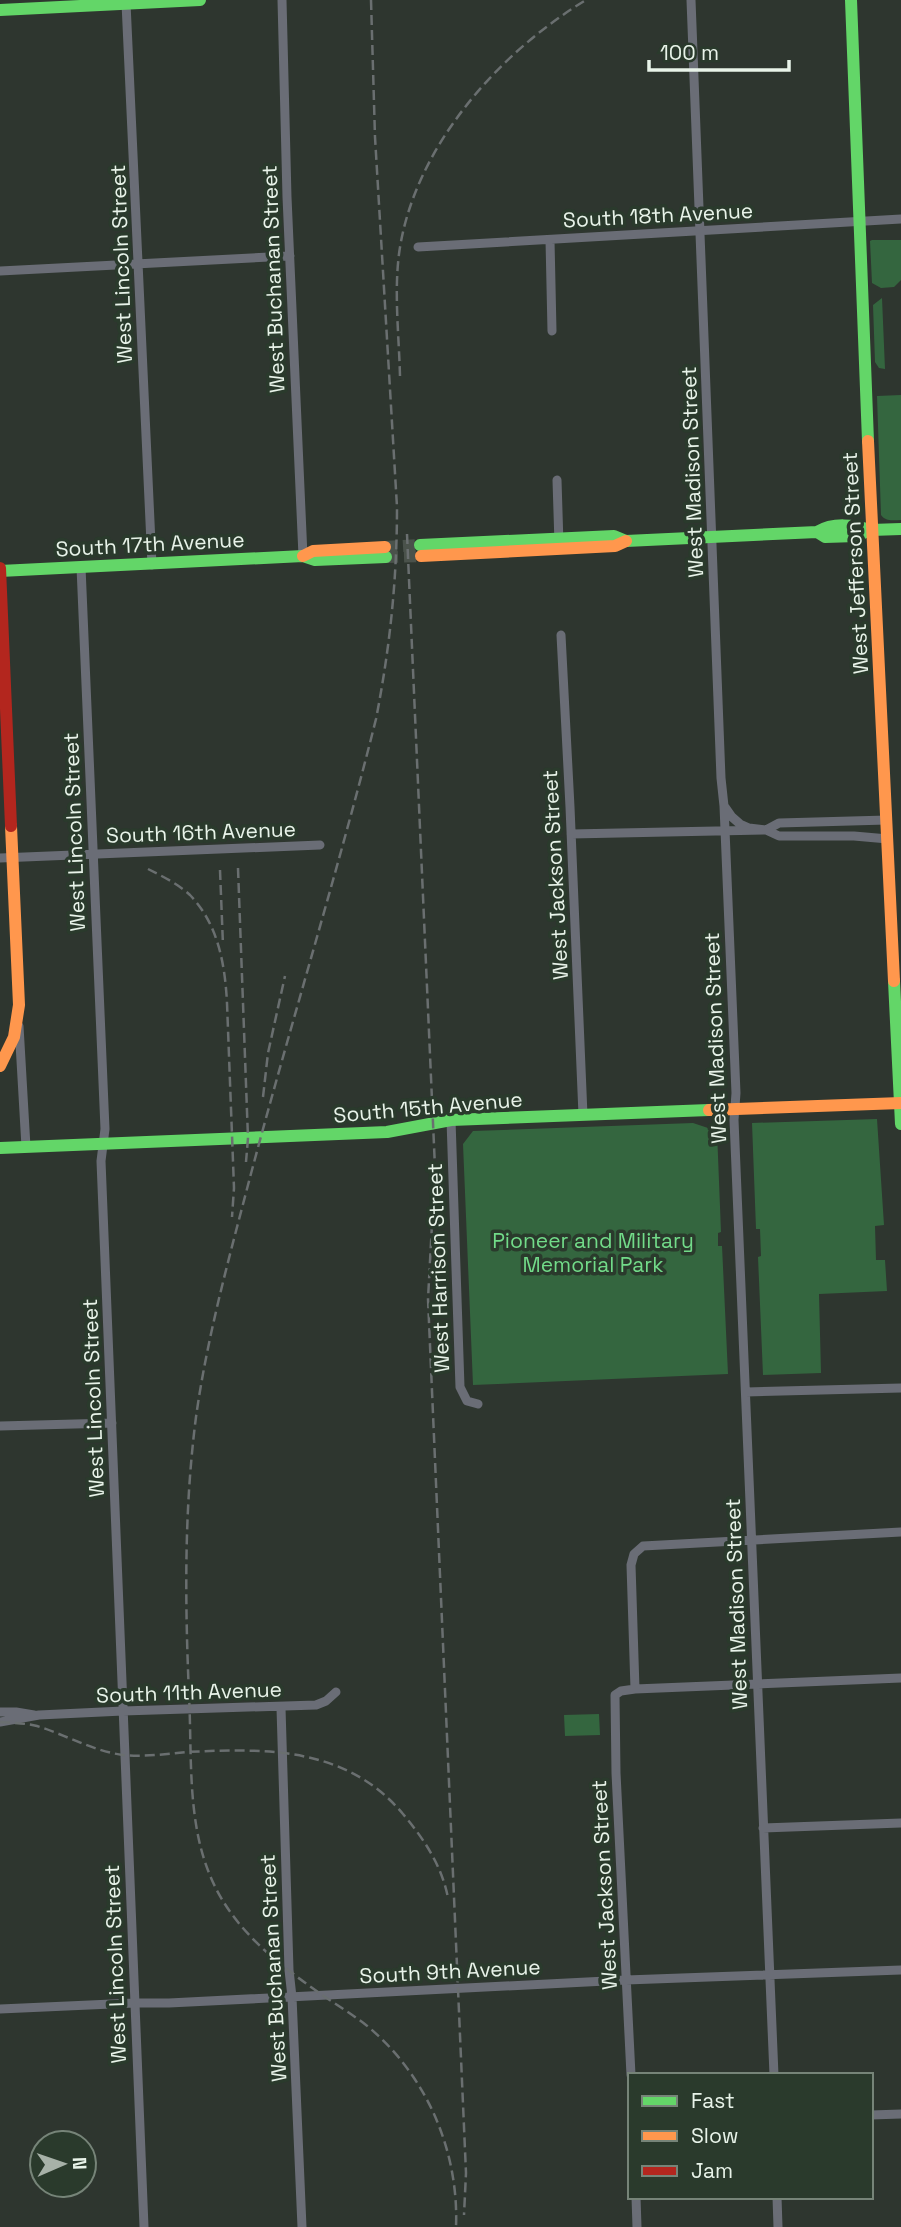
<svg xmlns="http://www.w3.org/2000/svg" width="901" height="2227" font-family="'Space Grotesk',sans-serif">
  <style>
    .green { fill: #34663f }
    .lines { fill: none; stroke-linecap: round; stroke-linejoin: round }
    .secondary-tunnel { stroke: #4a524b; stroke-width: 12; stroke-dasharray: 12 6; stroke-linecap: butt }
    .street { stroke: #6a6d76; stroke-width: 9 }
    .fast { stroke: #63d668; stroke-width: 12 }
    .slow { stroke: #ff974d; stroke-width: 12 }
    .jam { stroke: #b3261e; stroke-width: 12 }
    .rail { stroke: #6a6f70; stroke-width: 2.5; stroke-dasharray: 10 5; stroke-linecap: butt }
    .labels { text-anchor: middle; dominant-baseline: central; stroke-width: 7; stroke-linejoin: round; paint-order: stroke }
    .street-label { font-size: 21px; fill: #e8f3e9; stroke: #2a3a2c }
    .park-label { font-size: 21px; fill: #72db89; stroke: #2a3a2c }
  </style>
  <rect width="100%" height="100%" fill="#2e362f"/>
  <path class="green" d="M872,240h29v40l-7,7 -13,1 -9,-5 -2,-42z
    M882,298l3,71 -6,-1 -4,-6 -2,-57z
    M901,395v125c-8,0 -15,2 -20,-5l-4,-119z
    M877,1119l7,106 -9,1 1,34h9l2,31 -68,3 2,79 -58,2 -5,-118 3,-1 -1,-27h-4l-4,-106z
    M693,1123l24,8 4,101 -3,1v13h4l6,128 -255,11 -10,-241 10,-13z
    M599,1714l1,21 -35,1 -1,-21z"/>
  <g class="lines">
    <path class="secondary-tunnel" d="M385,547l35,-2
      M386,557l35,-1"/>
    <path class="street" d="M282,0l5,197 16,359
      M691,0l30,778 3,28 12,287 -2,27 40,955
      M126,3l26,562
      M550,240l2,91
      M418,247l483,-28
      M0,271l290,-15
      M557,480l2,64
      M81,567l24,562 -4,32 43,1066
      M561,635l9,172 13,308
      M725,807l7,10 8,7 9,4 17,2 13,6h75l34,3
      M571,834l195,-4 13,-7 108,-3
      M0,858l320,-13
      M19,1026l7,121
      M451,1120l9,267 7,14 11,3
      M746,1392l155,-4
      M0,1426l112,-3
      M635,1689l-4,-124 3,-11 9,-8 258,-14
      M281,1708l8,262 3,27 10,230
      M0,1712h16l18,3
      M0,1722l39,-7 84,-4 193,-6 10,-4 10,-9
      M763,1828l138,-5
      M0,2009l134,-6h35l457,-23 275,-10
      M631,2075l-15,-302 -1,-78 6,-4 14,-2 266,-11
      M871,2115l30,-1
      M636,2197l1,30
      M777,2197l1,30"/>
    <path class="fast" d="M851,0l17,441
      M0,10l200,-10
      M817,532c17,-10 36,-7 54,-2
      M420,545l194,-9 12,5 191,-9 8,5 31,-1 15,-6 30,-1
      M0,571l303,-15 12,4 71,-3
      M894,981l7,143
      M0,1148l387,-16 64,-12 258,-10"/>
    <path class="slow" d="M868,441l26,540
      M303,556l10,-5 72,-4
      M421,556l194,-10 11,-5
      M0,1066l14,-29 5,-32 -8,-179
      M709,1110l192,-7"/>
    <path class="jam" d="M0,568l11,258"/>
    <path class="rail" d="M371,0l4,137 22,370c0,73 -7,140 -21,212 -39,156 -87,310 -128,466 -20,77 -41,153 -52,232 -12,93 -11,185 -7,278 3,59 -2,123 20,178 22,56 69,91 116,124 14,9 28,18 41,28 60,49 93,125 90,202
      M400,376c-1,-40 -6,-82 -1,-122 14,-105 99,-201 187,-254
      M407,534l28,634 -7,131 38,874 -2,42
      M238,868l10,270 -2,24
      M148,869c14,7 30,15 42,26 28,29 35,69 37,108l7,185 -2,29
      M220,870l3,75
      M263,1097l5,-44 17,-77
      M0,1722c12,1 25,1 37,4 29,9 56,25 86,29 21,2 43,-1 64,-3 80,-4 160,-5 216,62 21,25 39,52 45,84"/>
  </g>
  <g class="labels">
    <g class="street-label">
      <text transform="translate(658 215) rotate(-3)">South 18th Avenue</text>
      <text transform="translate(121 264) rotate(-92)">West Lincoln Street</text>
      <text transform="translate(273 279) rotate(-92)">West Buchanan Street</text>
      <text transform="translate(692 472) rotate(-92)">West Madison Street</text>
      <text transform="translate(150 544) rotate(-3)">South 17th Avenue</text>
      <text transform="translate(855 563) rotate(-93)">West Jefferson Street</text>
      <text transform="translate(74 832) rotate(-92)">West Lincoln Street</text>
      <text transform="translate(201 832) rotate(-2)">South 16th Avenue</text>
      <text transform="translate(555 875) rotate(-93)">West Jackson Street</text>
      <text transform="translate(715 1038) rotate(-92)">West Madison Street</text>
      <text transform="translate(428 1107) rotate(-5)">South 15th Avenue</text>
      <text transform="translate(438 1268) rotate(-92)">West Harrison Street</text>
      <text transform="translate(93 1398) rotate(-92)">West Lincoln Street</text>
      <text transform="translate(736 1604) rotate(-92)">West Madison Street</text>
      <text transform="translate(189 1692) rotate(-2)">South 11th Avenue</text>
      <text transform="translate(604 1885) rotate(-93)">West Jackson Street</text>
      <text transform="translate(115 1964) rotate(-92)">West Lincoln Street</text>
      <text transform="translate(273 1968) rotate(-93)">West Buchanan Street</text>
      <text transform="translate(450 1971) rotate(-3)">South 9th Avenue</text>
    </g>
    <g class="park-label">
      <text x="593" y="1240">Pioneer and Military<tspan x="593" dy="24">Memorial Park</tspan></text>
    </g>
  </g>
  <rect x="628" y="2073" width="245" height="126" fill="#2a3a2c" stroke="#768478" stroke-width="2"/>
  <rect x="642" y="2096" width="35" height="10" fill="#63d668" stroke="#768478" stroke-width="2"/>
  <text x="691" y="2108" font-size="21" fill="#e8f3e9">Fast</text>
  <rect x="642" y="2131" width="35" height="10" fill="#ff974d" stroke="#768478" stroke-width="2"/>
  <text x="691" y="2143" font-size="21" fill="#e8f3e9">Slow</text>
  <rect x="642" y="2166" width="35" height="10" fill="#b3261e" stroke="#768478" stroke-width="2"/>
  <text x="691" y="2178" font-size="21" fill="#e8f3e9">Jam</text>
  <g transform="translate(63 2164) rotate(88)"><circle r="33" fill="#2a3a2c" stroke="#768478" stroke-width="2"/>
  <path d="M0-5L12 26L0 18L-12 26Z" fill="#a7b1a8"/>
  <text y="-10" font-size="19" font-weight="bold" text-anchor="middle" fill="#e8f3e9">N</text>
  </g>
  <path d="M649 60v10h140v-10" fill="none" stroke="#e8f3e9" stroke-width="3.5"/>
  <text x="660" y="60" font-size="21" fill="#e8f3e9" stroke="#2a3a2c" stroke-width="5" paint-order="stroke">100 m</text>
</svg>
